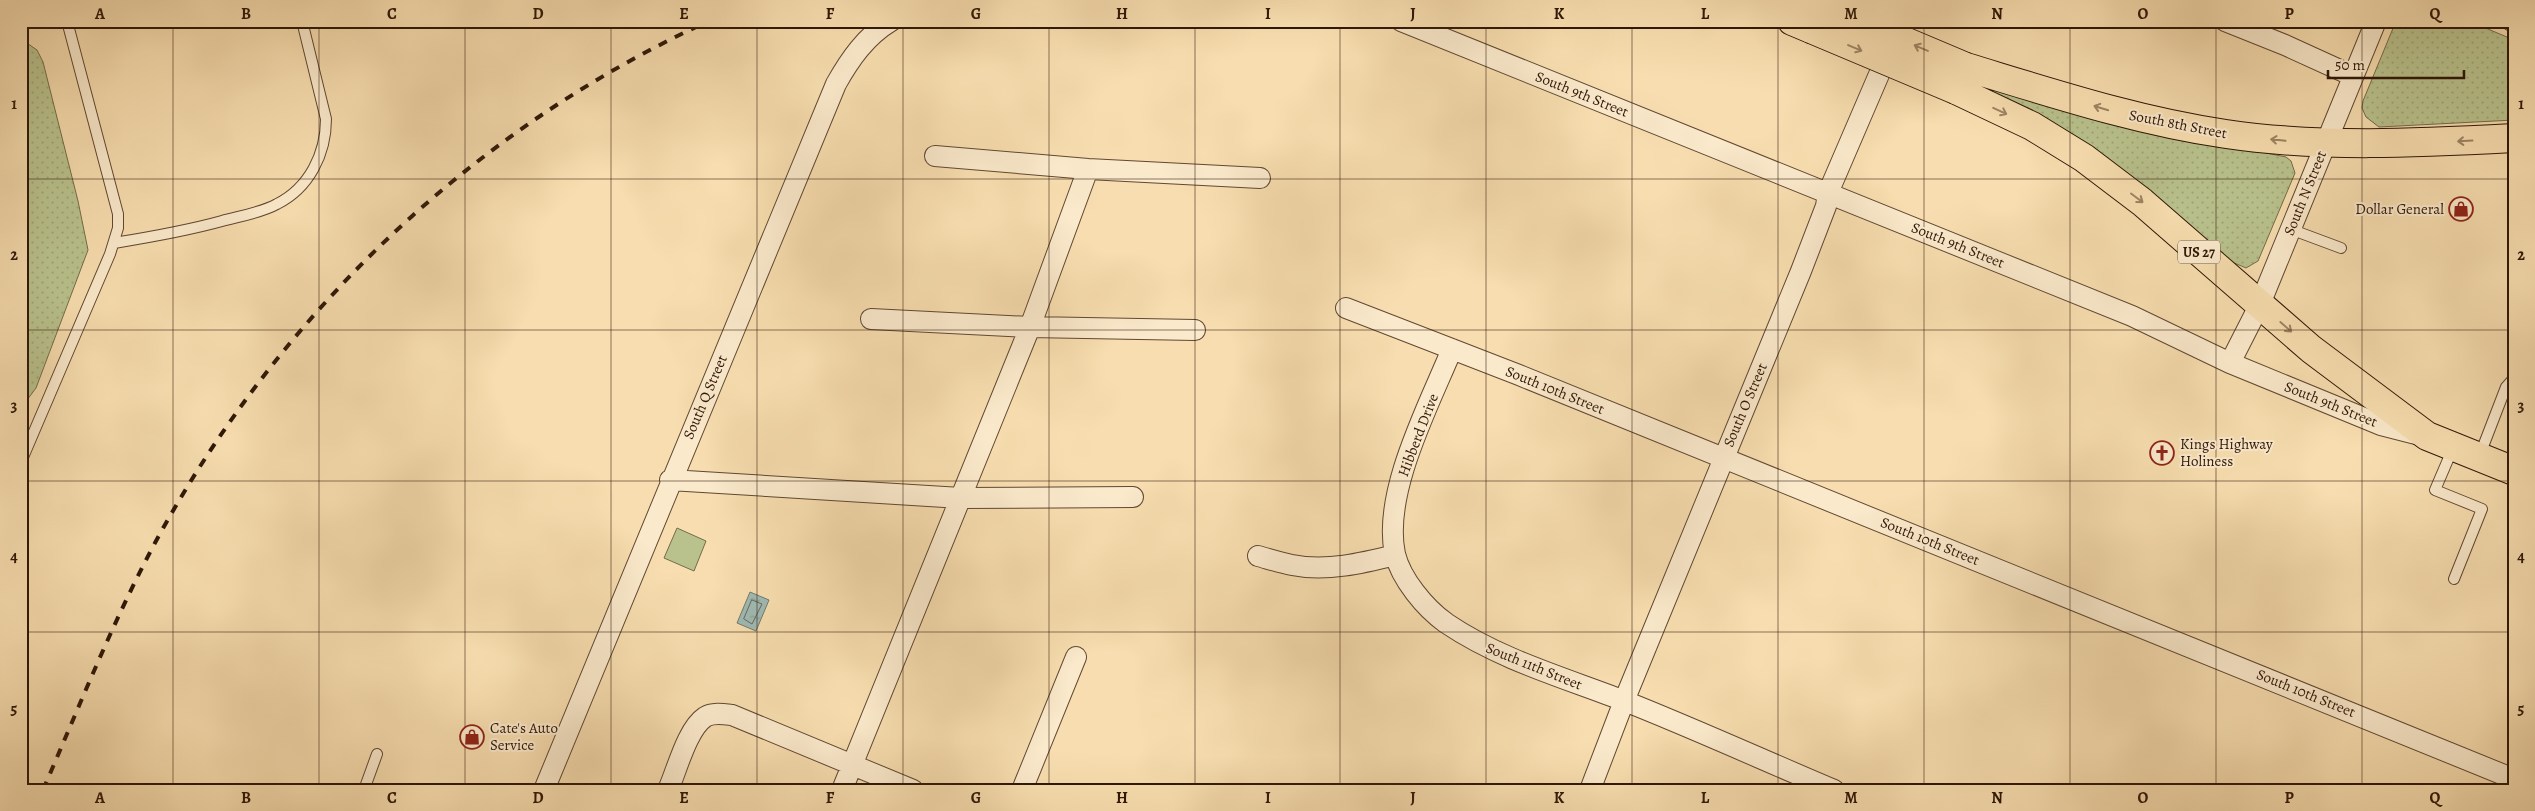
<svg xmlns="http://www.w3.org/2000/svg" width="2535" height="811" font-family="Alegreya,serif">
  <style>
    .grass { fill: url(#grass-dots); stroke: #746c4a }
    .pitch { fill: #b9c28d; stroke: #746c4a }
    .water { fill: url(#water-ripples); stroke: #72796f }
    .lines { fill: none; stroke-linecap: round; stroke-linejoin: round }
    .shore { stroke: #67685e; stroke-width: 1 }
    .service-casing { stroke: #614832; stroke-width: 12 }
    .minor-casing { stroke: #614832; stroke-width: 22 }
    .trunk-casing { stroke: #2f1708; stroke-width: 30 }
    .service { stroke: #fae9cb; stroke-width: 10 }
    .minor { stroke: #fae9cb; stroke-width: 20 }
    .trunk { stroke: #f7ddaf; stroke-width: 28 }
    .rail { stroke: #2f1708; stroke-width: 4; stroke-dasharray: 9 9; stroke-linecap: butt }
    .trunk-bridge-casing { stroke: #2f1708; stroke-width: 30; stroke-linecap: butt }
    .trunk-bridge { stroke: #f7ddaf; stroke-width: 28 }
    .oneway { stroke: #9d8464 }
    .grid { fill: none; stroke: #2f1708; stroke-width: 1; stroke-opacity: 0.55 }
    .labels { text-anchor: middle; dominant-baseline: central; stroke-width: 4; stroke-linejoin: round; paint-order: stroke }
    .shield { fill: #fae9cb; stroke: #6c5642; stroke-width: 1 }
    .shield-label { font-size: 14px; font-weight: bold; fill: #2f1708 }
    .street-label { font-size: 15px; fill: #2f1708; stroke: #fae9cb }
    .poi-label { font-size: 15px; fill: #2f1708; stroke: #fae9cb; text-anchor: start }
    .neatline { fill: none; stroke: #2f1708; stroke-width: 2 }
    .grid-label { font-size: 16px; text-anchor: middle; font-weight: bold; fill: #2f1708 }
  </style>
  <defs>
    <pattern id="grass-dots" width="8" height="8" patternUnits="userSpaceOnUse" patternTransform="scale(1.25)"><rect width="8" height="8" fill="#b9c28d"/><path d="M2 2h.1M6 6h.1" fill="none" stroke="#9fa678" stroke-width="1.8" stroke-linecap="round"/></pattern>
    <pattern id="water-ripples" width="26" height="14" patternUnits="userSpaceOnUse" patternTransform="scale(1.25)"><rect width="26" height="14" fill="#9fbab3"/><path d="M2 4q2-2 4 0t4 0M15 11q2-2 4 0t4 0" fill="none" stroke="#899f98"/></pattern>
  </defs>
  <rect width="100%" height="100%" fill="#f7ddaf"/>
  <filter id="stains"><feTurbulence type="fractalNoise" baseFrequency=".004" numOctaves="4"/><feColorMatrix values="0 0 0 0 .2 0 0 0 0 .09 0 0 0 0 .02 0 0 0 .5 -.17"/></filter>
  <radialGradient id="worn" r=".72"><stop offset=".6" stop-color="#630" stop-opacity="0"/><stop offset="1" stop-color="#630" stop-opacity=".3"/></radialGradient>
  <path class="grass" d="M2396,21h73l45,19v80l-135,7 -13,-10 -4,-9 1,-7z
    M21,39l16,11 6,12 35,139 10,49 -52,138 -15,20z
    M1980,83l196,52 110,22 5,4 4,12 -37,88 -12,7 -21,-9 -247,-173z"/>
  <path class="pitch" d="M677,528l29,13 -12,30 -30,-13z"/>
  <path class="water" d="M750,592l19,8 -13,31 -19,-8z"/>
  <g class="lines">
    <path class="shore" d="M752,600l10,4 -10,20 -8,-5z"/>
    <g class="service-casing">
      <path id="service" d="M2290,229l51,19
        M114,243c37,-6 72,-12 108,-22 18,-5 39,-8 55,-17 32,-16 49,-50 49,-85l-24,-98
        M2453,448l-18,42 47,19 -28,70
        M2479,457l27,-70 8,-9
        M21,462l89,-208 8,-26v-14l-51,-193
        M364,790l13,-36"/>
    </g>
    <g class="minor-casing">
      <path id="minor" d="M1401,21l731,295 98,47 151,62 39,10
        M2225,21l60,24 68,31
        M2512,21l2,1
        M935,156l153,13 172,9
        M1346,308l173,67 995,404
        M871,319l159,8 165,3
        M1452,349c-23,56 -70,144 -57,205 6,25 30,54 51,69 53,36 116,54 176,77 71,28 141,60 212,90
        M2230,363l30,-59 116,-283
        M670,480l291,18 172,-1
        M1258,556c11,3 23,7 34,9 34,7 71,-2 103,-10
        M544,790l292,-706c14,-25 30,-48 55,-63
        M668,790c9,-20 19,-61 37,-73 8,-5 19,-3 27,-2l181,75
        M842,790l188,-463 58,-158
        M1022,790l54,-133
        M1590,790l34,-89 177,-430 25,-65 2,-13 74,-172"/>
    </g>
    <g class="trunk-casing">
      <path id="trunk" d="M1792,21l19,8
        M1966,67c86,26 171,54 260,67 94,14 193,9 288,4
        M1956,90l76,36 52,32 58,44 169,147 116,87 87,35"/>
    </g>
    <use href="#service" class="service"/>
    <use href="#minor" class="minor"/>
    <use href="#trunk" class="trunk"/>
    <path class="rail" d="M43,790c36,-83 70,-169 113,-249 124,-228 317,-412 553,-520"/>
    <g class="trunk-bridge-casing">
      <path id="trunk-bridge" d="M1857,21l109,46
        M1811,29l145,61"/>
    </g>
    <use href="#trunk-bridge" class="trunk-bridge"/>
  </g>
  <defs><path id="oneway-shaft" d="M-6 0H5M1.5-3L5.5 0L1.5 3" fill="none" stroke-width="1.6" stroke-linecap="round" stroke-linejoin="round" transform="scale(1.25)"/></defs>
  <g class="oneway">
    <use href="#oneway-shaft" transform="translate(1855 48) rotate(23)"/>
    <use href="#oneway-shaft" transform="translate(1921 48) rotate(-157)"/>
    <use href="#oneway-shaft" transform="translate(2101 108) rotate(-163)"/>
    <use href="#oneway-shaft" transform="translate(2000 111) rotate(25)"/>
    <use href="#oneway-shaft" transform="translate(2278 140) rotate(-174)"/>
    <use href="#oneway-shaft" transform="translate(2465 141) rotate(177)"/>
    <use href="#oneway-shaft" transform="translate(2137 198) rotate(37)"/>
    <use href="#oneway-shaft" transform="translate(2286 327) rotate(41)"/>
  </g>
  <path class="grid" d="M173,21v769M319,21v769M465,21v769M611,21v769M757,21v769M903,21v769M1049,21v769M1195,21v769M1340,21v769M1486,21v769M1632,21v769M1778,21v769M1924,21v769M2070,21v769M2216,21v769M2362,21v769M21,179h2493M21,330h2493M21,481h2493M21,632h2493"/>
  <defs>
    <g id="shop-ring" transform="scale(1.25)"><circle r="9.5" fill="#fae9cb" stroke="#8f2418" stroke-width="1.5"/><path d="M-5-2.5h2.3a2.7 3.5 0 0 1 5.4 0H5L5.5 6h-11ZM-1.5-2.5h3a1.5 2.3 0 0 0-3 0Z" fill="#8f2418"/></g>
    <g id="church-ring" transform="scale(1.25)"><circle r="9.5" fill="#fae9cb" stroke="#8f2418" stroke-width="1.5"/><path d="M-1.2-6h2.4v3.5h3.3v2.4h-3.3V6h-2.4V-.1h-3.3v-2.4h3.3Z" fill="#8f2418"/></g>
  </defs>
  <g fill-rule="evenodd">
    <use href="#shop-ring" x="2461" y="209"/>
    <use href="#church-ring" x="2162" y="453"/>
    <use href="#shop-ring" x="472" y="737"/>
  </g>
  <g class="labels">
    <rect class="shield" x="2178" y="240.5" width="42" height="23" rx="4"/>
    <g class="shield-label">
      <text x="2199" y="252">US 27</text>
    </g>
    <g class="street-label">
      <text transform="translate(1582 94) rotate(22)">South 9th Street</text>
      <text transform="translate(2178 124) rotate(11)">South 8th Street</text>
      <text transform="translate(2305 193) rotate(-68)">South N Street</text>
      <text transform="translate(1958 245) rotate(22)">South 9th Street</text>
      <text transform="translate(1555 390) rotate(22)">South 10th Street</text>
      <text transform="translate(705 397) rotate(-67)">South Q Street</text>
      <text transform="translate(2331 404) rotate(22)">South 9th Street</text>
      <text transform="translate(1745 405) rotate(-67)">South O Street</text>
      <text transform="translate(1418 435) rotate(-69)">Hibberd Drive</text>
      <text transform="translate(1930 541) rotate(22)">South 10th Street</text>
      <text transform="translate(1534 666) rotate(22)">South 11th Street</text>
      <text transform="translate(2306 693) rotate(22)">South 10th Street</text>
    </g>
    <g class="poi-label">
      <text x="2444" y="209" text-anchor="end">Dollar General</text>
      <text x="2180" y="444">Kings Highway<tspan x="2180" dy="17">Holiness</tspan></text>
      <text x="490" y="728">Cate's Auto<tspan x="490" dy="17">Service</tspan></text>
    </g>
  </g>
  <rect width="2535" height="811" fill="none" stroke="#f7ddaf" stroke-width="55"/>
  <path d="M2328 70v8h136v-8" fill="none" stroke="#2f1708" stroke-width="2.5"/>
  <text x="2335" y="70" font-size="15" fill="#2f1708" stroke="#fae9cb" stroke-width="4" paint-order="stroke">50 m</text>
  <rect x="28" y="28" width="2480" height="756" class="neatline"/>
  <g class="grid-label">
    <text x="100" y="19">A</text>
    <text x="246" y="19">B</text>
    <text x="392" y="19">C</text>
    <text x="538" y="19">D</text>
    <text x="684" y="19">E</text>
    <text x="830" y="19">F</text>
    <text x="976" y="19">G</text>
    <text x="1122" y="19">H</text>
    <text x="1268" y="19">I</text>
    <text x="1413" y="19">J</text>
    <text x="1559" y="19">K</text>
    <text x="1705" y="19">L</text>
    <text x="1851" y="19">M</text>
    <text x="1997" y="19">N</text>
    <text x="2143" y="19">O</text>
    <text x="2289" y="19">P</text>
    <text x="2435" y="19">Q</text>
    <text x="14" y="109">1</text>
    <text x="2521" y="109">1</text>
    <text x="14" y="260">2</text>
    <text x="2521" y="260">2</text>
    <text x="14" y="411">3</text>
    <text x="2521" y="411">3</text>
    <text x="14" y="562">4</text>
    <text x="2521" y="562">4</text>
    <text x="14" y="714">5</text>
    <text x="2521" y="714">5</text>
    <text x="100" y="803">A</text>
    <text x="246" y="803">B</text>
    <text x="392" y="803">C</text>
    <text x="538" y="803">D</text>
    <text x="684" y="803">E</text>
    <text x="830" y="803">F</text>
    <text x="976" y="803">G</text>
    <text x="1122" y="803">H</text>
    <text x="1268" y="803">I</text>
    <text x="1413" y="803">J</text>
    <text x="1559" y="803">K</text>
    <text x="1705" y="803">L</text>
    <text x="1851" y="803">M</text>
    <text x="1997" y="803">N</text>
    <text x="2143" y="803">O</text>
    <text x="2289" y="803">P</text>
    <text x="2435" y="803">Q</text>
  </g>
  <rect width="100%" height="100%" filter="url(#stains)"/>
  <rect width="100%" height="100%" fill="url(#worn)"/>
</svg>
